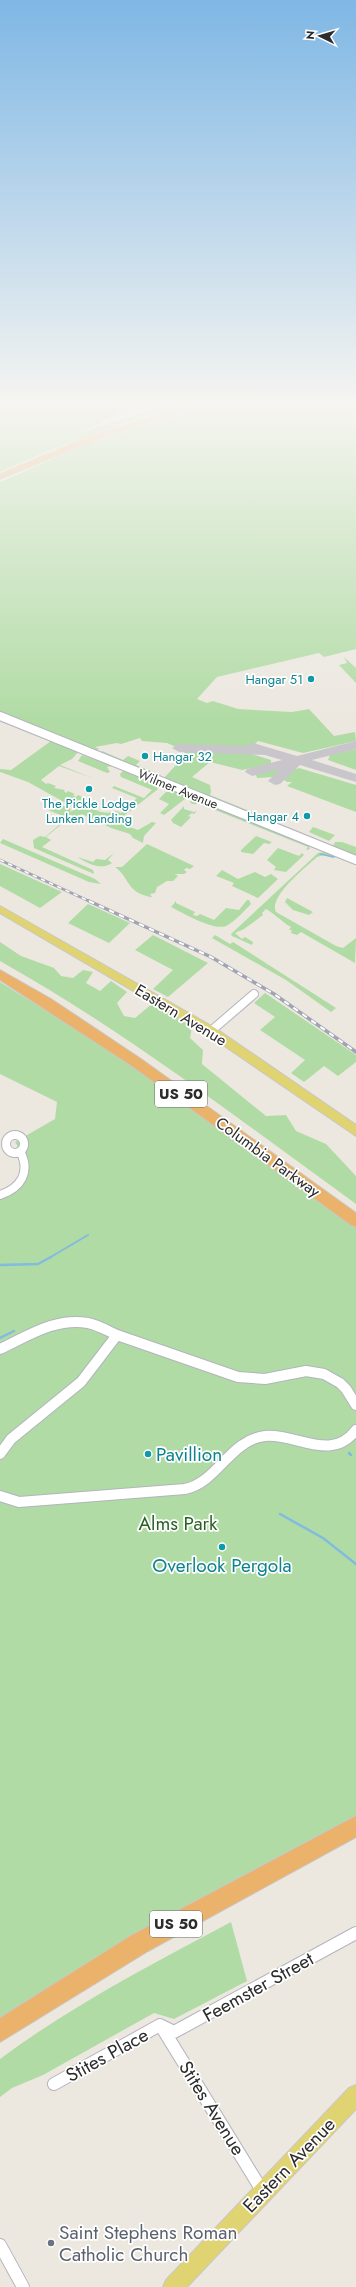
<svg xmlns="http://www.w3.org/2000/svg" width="356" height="2287" font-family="Jost,sans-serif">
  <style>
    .green { fill: #b0dba4 }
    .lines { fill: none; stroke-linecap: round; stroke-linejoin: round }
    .stream-far3 { stroke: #81bbe0; stroke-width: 1 }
    .stream-far2 { stroke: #81bbe0; stroke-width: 1.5 }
    .stream-far1 { stroke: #81bbe0; stroke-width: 2 }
    .stream { stroke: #81bbe0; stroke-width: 2.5 }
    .taxiway { fill: #c8c6ca; fill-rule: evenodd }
    .street-far2-casing { stroke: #b3b4be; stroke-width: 10 }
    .street-far1-casing { stroke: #b3b4be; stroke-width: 12 }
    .street-casing { stroke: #b3b4be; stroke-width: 14 }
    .secondary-casing { stroke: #b3b4be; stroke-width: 10 }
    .primary-casing { stroke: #c8c8c8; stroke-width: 2 }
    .highway-casing { stroke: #c8c8c8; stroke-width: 2 }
    .street-far2 { stroke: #fff; stroke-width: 8 }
    .street-far1 { stroke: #fff; stroke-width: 10 }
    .street { stroke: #fff; stroke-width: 12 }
    .secondary { stroke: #fff; stroke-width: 8 }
    .primary { fill: #e0d371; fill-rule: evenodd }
    .highway { fill: #ebb26c; fill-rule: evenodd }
    .rail-far1-casing { stroke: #a3a4b3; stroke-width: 2.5 }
    .rail-casing { stroke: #a3a4b3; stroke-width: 3.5 }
    .rail-far1 { stroke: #fff; stroke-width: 1.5; stroke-dasharray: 4.5; stroke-linecap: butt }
    .rail { stroke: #fff; stroke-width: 2; stroke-dasharray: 5.5; stroke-linecap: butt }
    .culture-dot { fill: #0f9aa8; stroke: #fff; stroke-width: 1.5 }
    .worship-dot { fill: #6b7280; stroke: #fff; stroke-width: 1.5 }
    .labels { text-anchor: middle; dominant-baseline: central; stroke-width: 3.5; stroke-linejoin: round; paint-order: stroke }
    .far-culture-label { font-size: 13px; fill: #0d838f; stroke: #fff; text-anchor: end }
    .far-street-label { font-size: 13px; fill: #2c2c2c; stroke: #fff }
    .shield { fill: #fff; stroke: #6b6b6b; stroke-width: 1 }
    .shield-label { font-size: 15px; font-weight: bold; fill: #2c2c2c }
    .street-label { font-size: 16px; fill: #2c2c2c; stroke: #fff }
    .near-culture-label { font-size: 19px; fill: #0d838f; stroke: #fff; text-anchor: start }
    .near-park-label { font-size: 19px; fill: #296124; stroke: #fff }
    .near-street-label { font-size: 19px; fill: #2c2c2c; stroke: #fff }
    .near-worship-label { font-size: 19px; fill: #5b616d; stroke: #fff; text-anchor: start }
  </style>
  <rect width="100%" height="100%" fill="#ece8e0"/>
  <path class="green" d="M0,403h141l-63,30 98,-30h16c-66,17 -131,41 -192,69z
    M216,403h140v246l-32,8 -5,-4 -102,24 -20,22 10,4 6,-2 25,8 54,3 17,-3 25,27 21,-4 1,9 -53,12 -45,-12 -8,8 -74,-2 -9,-4 -25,-2 -2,-3 -19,6 -4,-1 -22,4 4,2 -3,2 -96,-36v-233l92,-40z
    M344,657l12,11v15l-17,-18 8,-2z
    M51,741l27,11 -6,7 -12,6 35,14 -36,-13 -18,14 5,4 2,-1 8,3 -2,2 11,2 -1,1 2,2 2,-2 7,3 -2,1 3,2 2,-2 7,3 -2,2 3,1 2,-2 6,3 -2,5c6,6 16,7 24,4l5,2 16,-15 -25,-10 2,-2 30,12 8,-8 -31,-13 -1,-3 4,-4 31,13 3,6 -42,33 22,8 14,-8 4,1 -12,13 -1,7 -10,-5 -3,-4 -19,-6 -29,-14 -13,9h-6l-17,14 5,3 -9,7 51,23 1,4 -60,-26 -1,-8 7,-4 5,1 14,-12 -3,-3 7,-6 -15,-6 9,-7 14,6 -1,3 4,-2 -1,-3 -45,-25 -28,-10v-3l11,1z
    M356,749v21l-28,-10 2,-5z
    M186,750l62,3 23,7v4l-29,6 -32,-8 -18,15 18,8 1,7 -1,3 42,17 -3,1 -85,-35 12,-13 -1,-5 3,-3 8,4 6,-4 -8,-4z
    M102,751l21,9 5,-4 12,5 -4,4 25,10 -2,2 -59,-24z
    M82,755l31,11 -6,1 3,5 -3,1 -29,-12z
    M277,767l5,3 -9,7 -16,1 -1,-3 4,-3z
    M299,768l57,17v27l-69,-26 5,-4h-5l-4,-3 7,-8z
    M173,790l12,5v4l-21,16 -4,-2 9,-9 -10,-5 7,-7z
    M192,800h6l110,44 2,5 -4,1 2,-3 -108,-43h-8l-2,-2z
    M184,806v3l10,3 3,-1 -3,3 -2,-1 -4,3 3,1 -10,10 -8,-4 -2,-3z
    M313,827l22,8 -6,6 -20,-9z
    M256,836l16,6 -3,2 -5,-1 -11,11 -12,-2v-2z
    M3,839l92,40 6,5 -12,-2 -89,-39z
    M335,842h7l14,5v8l-23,-9z
    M147,844l47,22 -4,3 -4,-1 -2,2 3,2 -3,2h-9l3,2 -5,5h-6l-10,6 -2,6 -5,1 2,3h-2c-25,-6 -19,-18 -35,-30h7z
    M278,848l21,8 3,-3 2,2 -18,17 -12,-2 2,-3 -9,-7z
    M324,852l10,3 -1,3 -9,-3 -7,2c-11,10 -49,40 -41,55l60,34 7,2 13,-10 -1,25 -54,-31 -4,3 -6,-2 1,-3h-3l2,-3c-6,-3 -20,-16 -25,-18l-4,4 1,2 -19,14 -9,4 7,6 3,-2 8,5 -1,3 -20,-9 -1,-2 87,-81z
    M114,853l-6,7 4,3c-11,8 -25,0 -35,-6l16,5 3,-3 9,1z
    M0,864l62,28 -22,16 -40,-22z
    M222,870l16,9 17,-7 10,5 6,-3 7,5 -20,19 -26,-12 2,-3 -18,-7z
    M287,898l26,14 -4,3 -16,-5 -8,-8z
    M247,900h2l2,4c-7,7 -14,15 -23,21 -11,8 -45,-12 -57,-18l5,-6v2l19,9 -2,3 4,1 3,-2 14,6 12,-12 13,2z
    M88,904l42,19 -21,20 -41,-20z
    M153,935l55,28 -40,34 -15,-8 20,-19 -38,-20z
    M215,935l15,9 3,-2 103,66 -5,4 -45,-32 -74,-42z
    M0,942l21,14 33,12 7,8 12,2 10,-8 10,2 -7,11 14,8 11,-10 16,11 -10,11 7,13 11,2 18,-15 39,24 -2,11 13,12 -1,14 64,52 20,-1 10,16 30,13 30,32v28c-116,-84 -231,-173 -356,-243z
    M0,982l109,68 28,20 7,-3 212,154v605l-356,205v-836l17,-9 9,-26 -11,-18 40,-23 2,-17 -57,-28z
    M265,993l91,62v7l-18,14 -14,-10 -20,16 -13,-9 14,-13 -45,-30 15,-13 -21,-14z
    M231,1922l16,59 -73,38 -20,-6 -111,62 -31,13 -12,9v-38c71,-53 152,-95 231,-137z"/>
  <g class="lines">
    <path class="stream-far3" d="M0,409l8,-6"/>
    <path class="stream-far2" d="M320,854l14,3"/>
    <path class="stream-far1" d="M49,1258l39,-23"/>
    <path class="stream" d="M0,1265l38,-1 13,-7
      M0,1338l14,-7
      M349,1453l2,2
      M280,1514l43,24 33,26"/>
    <path class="taxiway" d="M356,741v8l-44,11 44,14v8l-56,-17 -20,19 -5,1 -7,-4 12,-12 -28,7 -7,-4 2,-3 35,-9 -17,-5 -86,-3 -7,-4 7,-4 68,2 6,-3 44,13z"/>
    <g class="street-far2-casing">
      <path id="street-far2" d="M211,1031l43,-37
        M6 1144a9 9 0 1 1 18 0a9 9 0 1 1-18 0Z
        M0,1195c21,-7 31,-23 20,-44"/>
    </g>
    <g class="street-far1-casing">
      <path id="street-far1" d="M0,1349c28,-13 56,-32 88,-26 10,2 20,8 29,12
        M0,1454l11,-15 70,-57 36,-47 121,42 27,2 41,-8 18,3 16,9 6,6 10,16
        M0,1496l19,6 166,-13c33,-7 45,-49 80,-53 32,-3 66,27 91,-6"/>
    </g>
    <g class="street-casing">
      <path id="street" d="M160,2025l14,7 182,-99
        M161,2026l102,166
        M54,2084l106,-59
        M0,2245l23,42"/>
    </g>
    <g class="secondary-casing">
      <path id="secondary" d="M0,716l356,144"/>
    </g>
    <g class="primary-casing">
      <path id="primary" d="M0,906l215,122 141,97v11l-149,-102 -207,-121z
        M356,2085v24l-169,178h-24l3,-7 183,-192z"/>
    </g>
    <g class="highway-casing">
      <path id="highway" d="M198,403h10l-110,36 -98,40v-5l92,-39z
        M0,970l51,29 90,60 215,154v14l-5,-2 -219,-159 -132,-86z
        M356,1816v21l-208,114 -148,91v-24l132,-83z"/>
    </g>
    <use href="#street-far2" class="street-far2"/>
    <use href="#street-far1" class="street-far1"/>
    <use href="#street" class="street"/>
    <use href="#secondary" class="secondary"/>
    <use href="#primary" class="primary"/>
    <use href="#highway" class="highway"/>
    <g class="rail-far1-casing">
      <path id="rail-far1" d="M0,860l91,42"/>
    </g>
    <g class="rail-casing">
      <path id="rail" d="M89,901l122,56 63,37 82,58"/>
    </g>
    <use href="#rail-far1" class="rail-far1"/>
    <use href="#rail" class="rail"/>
  </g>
  <linearGradient id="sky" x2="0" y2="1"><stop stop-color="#7fb7e5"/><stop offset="0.56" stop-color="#f6f5f1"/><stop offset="1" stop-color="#f6f5f1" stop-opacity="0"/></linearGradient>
  <rect width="356" height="723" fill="url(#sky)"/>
  <g class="culture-dot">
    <circle cx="311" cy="679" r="4"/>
    <circle cx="145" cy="756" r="4"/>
    <circle cx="89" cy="789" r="4"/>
    <circle cx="307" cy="816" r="4"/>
    <circle cx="148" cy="1454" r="4"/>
    <circle cx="222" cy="1547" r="4"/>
  </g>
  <circle class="worship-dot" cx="51" cy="2243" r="4"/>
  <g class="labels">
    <g class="far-culture-label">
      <text x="303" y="679">Hangar 51</text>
      <text x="153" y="756" text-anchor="start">Hangar 32</text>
      <text x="89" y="803" text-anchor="middle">The Pickle Lodge<tspan x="89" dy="15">Lunken Landing</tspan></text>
      <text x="299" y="816">Hangar 4</text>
    </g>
    <g class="far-street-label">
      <text transform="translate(178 789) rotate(22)">Wilmer Avenue</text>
    </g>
    <g class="shield">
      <rect x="155" y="1081" width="52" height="26" rx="3"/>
      <rect x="150" y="1911" width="52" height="26" rx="3"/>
    </g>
    <g class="shield-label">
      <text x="181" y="1094">US 50</text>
      <text x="176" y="1924">US 50</text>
    </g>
    <g class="street-label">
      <text transform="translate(181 1015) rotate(31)">Eastern Avenue</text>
      <text transform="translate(268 1157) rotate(36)">Columbia Parkway</text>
    </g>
    <g class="near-culture-label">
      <text x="156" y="1454">Pavillion</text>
      <text x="222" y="1565" text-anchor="middle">Overlook Pergola</text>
    </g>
    <g class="near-park-label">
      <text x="178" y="1523">Alms Park</text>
    </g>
    <g class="near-street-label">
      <text transform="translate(258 1987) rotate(-29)">Feemster Street</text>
      <text transform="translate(107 2055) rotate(-29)">Stites Place</text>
      <text transform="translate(212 2108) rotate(58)">Stites Avenue</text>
      <text transform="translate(289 2165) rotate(-46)">Eastern Avenue</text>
    </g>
    <g class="near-worship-label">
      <text x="59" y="2232">Saint Stephens Roman<tspan x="59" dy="22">Catholic Church</tspan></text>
    </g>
  </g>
  <g transform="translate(320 36) rotate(275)" stroke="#ffffff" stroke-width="3" paint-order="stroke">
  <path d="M0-3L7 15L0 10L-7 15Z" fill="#2c2c2c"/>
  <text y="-6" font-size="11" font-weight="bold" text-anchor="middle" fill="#2c2c2c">N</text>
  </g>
</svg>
